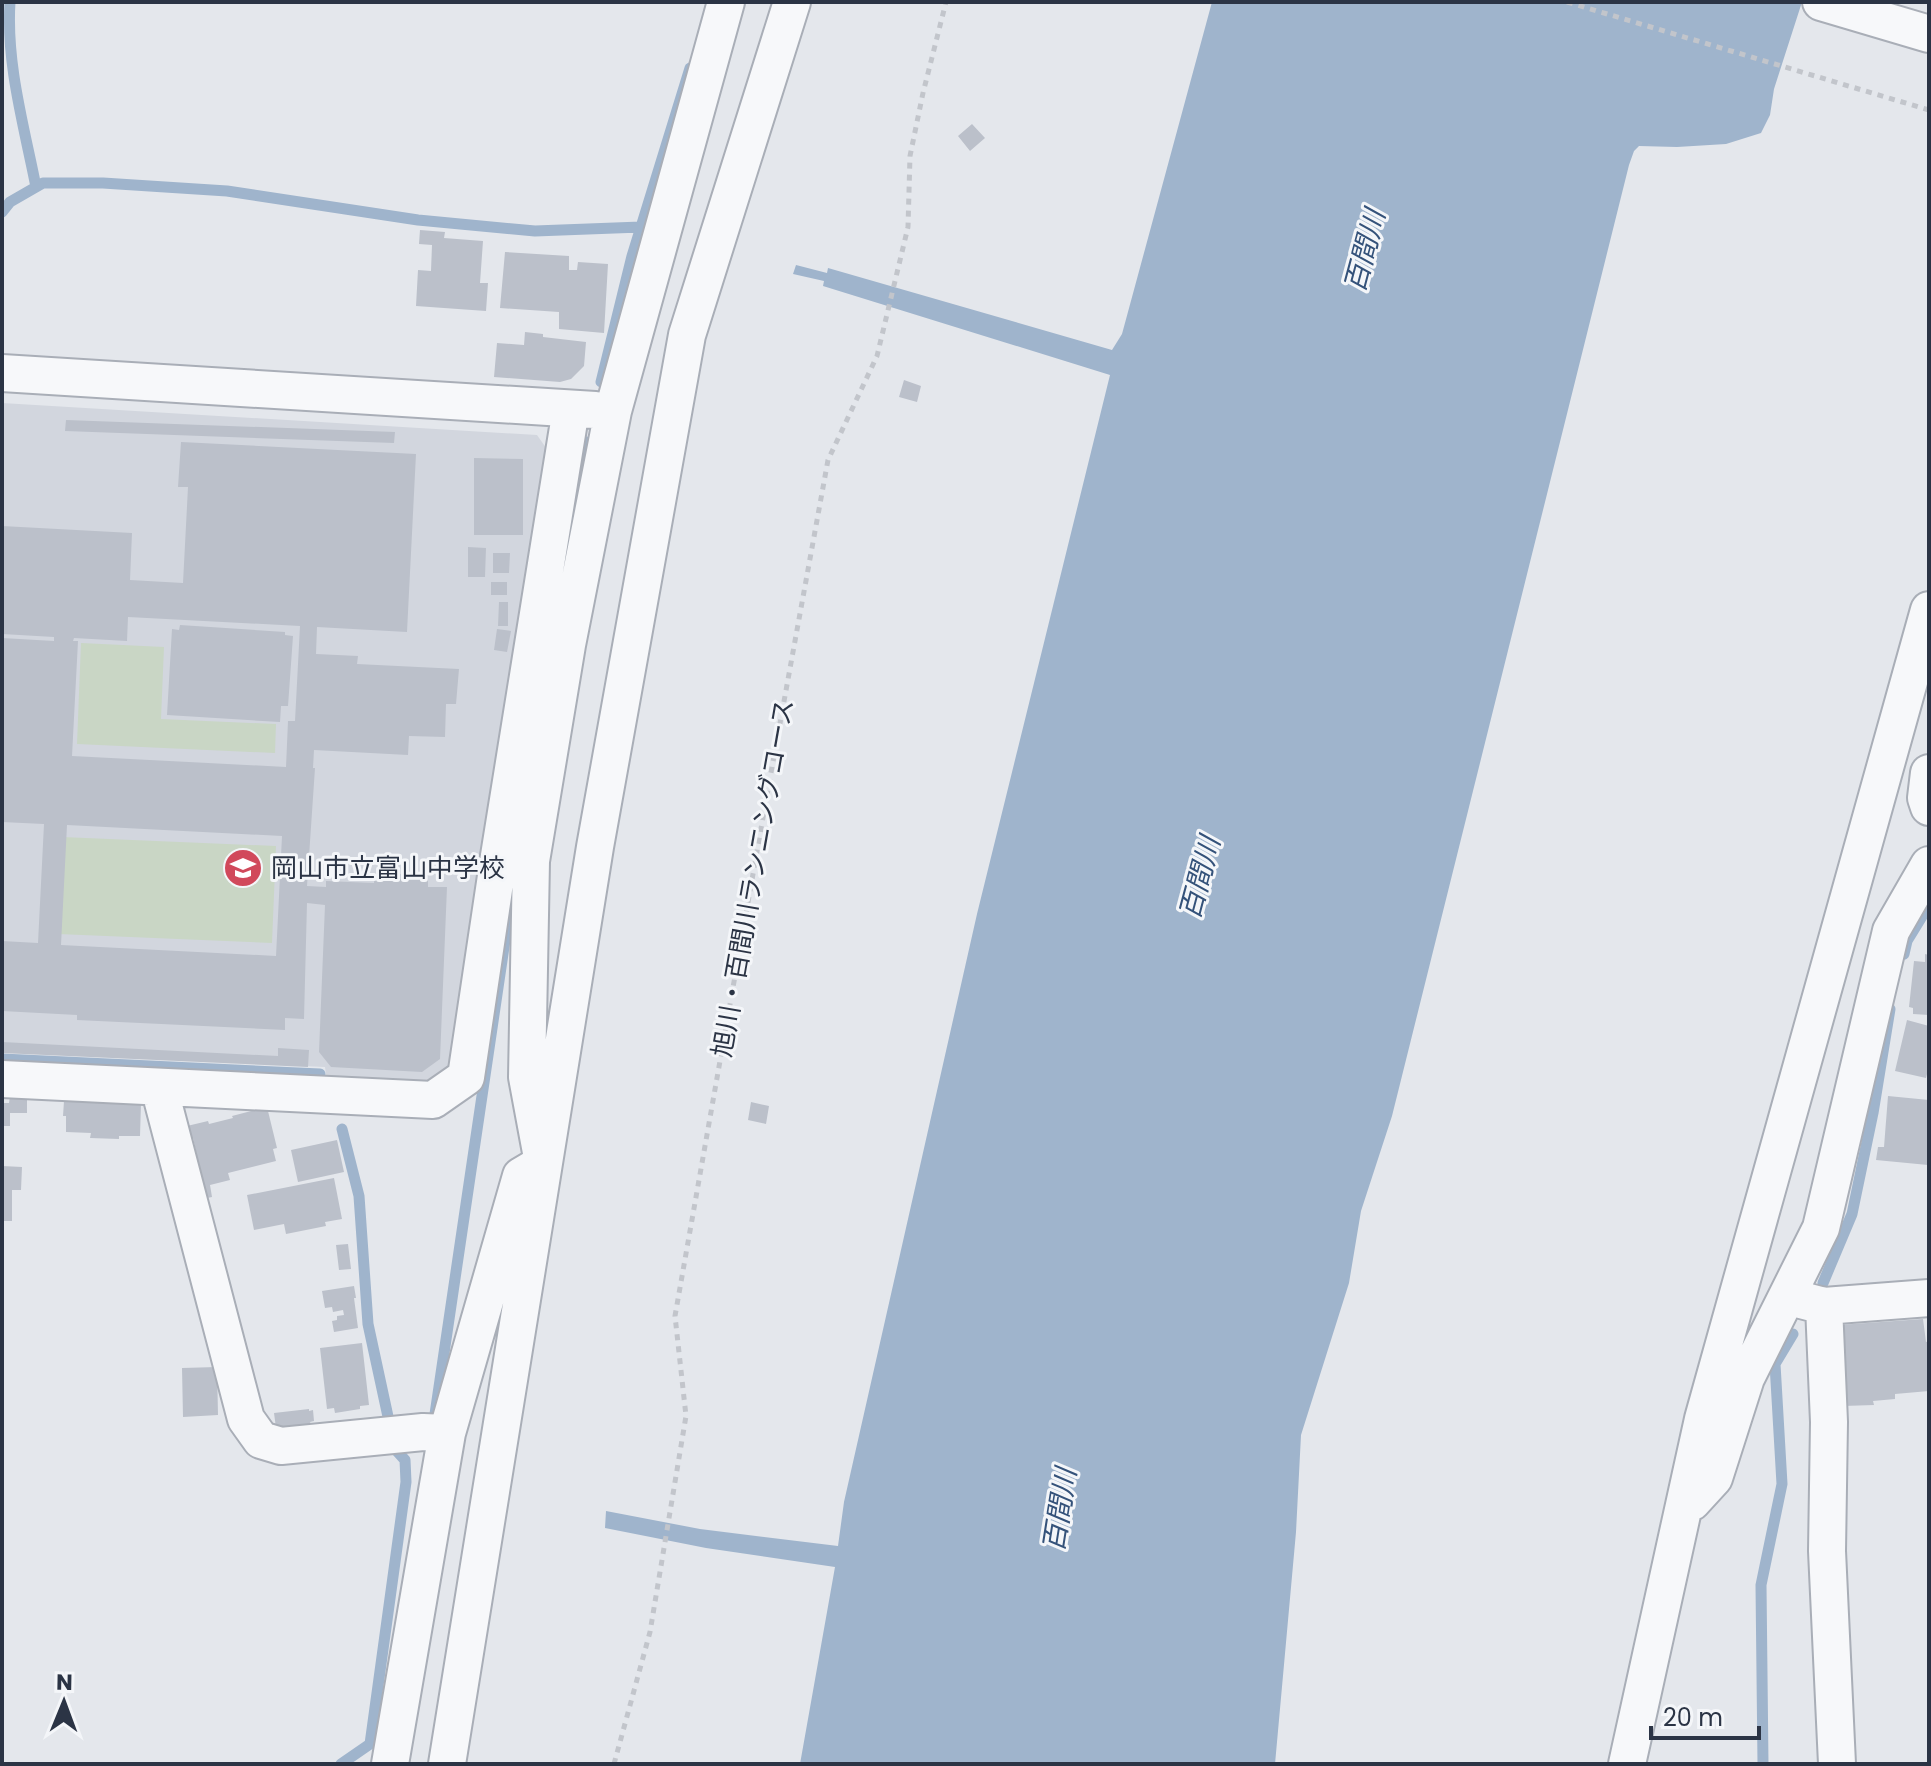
<svg xmlns="http://www.w3.org/2000/svg" width="1931" height="1766" font-family="Poppins,'Noto Sans JP',sans-serif">
  <style>
    .built { fill: #d2d6de }
    .green { fill: #c9d6c5 }
    .water { fill: #9fb4cc }
    .lines { fill: none; stroke-linecap: round; stroke-linejoin: round }
    .stream { stroke: #9fb4cc; stroke-width: 11 }
    .building { fill: #bbc0ca; fill-rule: evenodd }
    .minor-casing { stroke: #a9aeb7; stroke-width: 40 }
    .path { stroke: #c2c5cb; stroke-width: 5; stroke-dasharray: 6 6; stroke-linecap: butt }
    .minor { stroke: #f7f8fa; stroke-width: 36 }
    .labels { text-anchor: middle; dominant-baseline: central; stroke-width: 6; stroke-linejoin: round; paint-order: stroke }
    .poi-label { font-size: 26px; fill: #2b3445; stroke: #f4f6f9; text-anchor: start }
    .street-label { font-size: 26px; fill: #2b3445; stroke: #f4f6f9 }
    .water-label { font-size: 28px; font-style: italic; fill: #34527a; stroke: #f4f6f9 }
  </style>
  <rect width="100%" height="100%" fill="#e4e7ec"/>
  <path class="built" d="M2,403l535,32 14,20 -98,613 -20,17 -106,-4 -2,-14 -323,-15z"/>
  <path class="green" d="M81,643l83,4 -3,72 115,5 -1,29 -198,-9z
    M62,837l214,9 -4,97 -214,-9z"/>
  <path class="water" d="M1212,2h590l-28,87 -4,26 -9,18 -35,11 -49,3 -38,-1 -5,5 -5,14 -237,951 -31,95 -12,72 -48,152 -5,97 -21,232h-475l35,-197 -129,-19 -101,-20 1,-17 94,18 138,17 6,-44 133,-588 133,-539 -287,-89 1,-5 -31,-7 3,-9 31,8 1,-5 284,82 10,-16z"/>
  <g class="lines">
    <path class="stream" d="M10,2c-4,62 14,124 26,185
      M2,212l8,-10 33,-19h60l124,8 191,29 117,11 106,-4
      M601,382l31,-126 58,-188
      M560,587l26,-145
      M1904,954l3,-13 22,-36
      M2,1059l318,15
      M1823,1283l29,-69 21,-101 17,-104
      M435,1414l73,-494
      M341,1764l29,-20 36,-262 -1,-22 -10,-11 -27,-125 -9,-128 -17,-67
      M1763,1764l-2,-179 21,-101 -7,-120 18,-30"/>
  </g>
  <path class="building" d="M972,124l13,14 -15,13 -12,-15z
    M420,230l25,2 -1,6 39,3 -3,42h8l-2,28 -70,-5 2,-36 13,1 1,-26 -13,-1z
    M505,252l64,4v14h8l1,-8 30,2 -4,69 -45,-4v-17l-59,-4z
    M525,332l18,2v3l43,5 -2,24 -13,13 -11,3 -66,-5 3,-34 27,2z
    M904,380l17,6 -4,16 -18,-5z
    M66,420l329,12 -1,11 -329,-12z
    M181,442l235,12 -9,178 -90,-5 -1,27 42,2 -1,8 102,5 -3,35h-10l-1,33 -36,-1 -1,19 -94,-5 -1,18h2l-8,118 19,1v-6l48,2 1,-10 53,2v12h19l-7,172 -18,13 -91,-5 -12,-15 6,-147 -18,-2 -3,116 -19,-1v12l-208,-10v-5l-75,-4v-70l36,2 6,-119 -42,-2v-184l52,3v-4l-52,-3v-108l130,7 -2,47 53,3 5,-96h-10zM128,617l172,9 -5,95h-7l-2,46 -214,-11 6,-115h-5l1,-3 53,3zM67,825l215,11 -6,120 -215,-11z
    M474,458l49,1v76h-49z
    M468,547l18,1 -1,29h-17z
    M493,553h17l-1,20h-16z
    M491,582h16v13h-16z
    M499,602h9v24h-10z
    M180,625l105,7v3l8,1 -5,70h-7l-1,16 -113,-7 5,-86 7,1z
    M497,629l14,2 -4,21 -13,-2z
    M1925,954l4,1v60l-16,-1v-6l-4,-1 5,-46 11,1z
    M1907,1020l22,6v40l-3,12 -31,-7z
    M2,1042l276,14v-8l31,2 -1,17 -306,-14z
    M10,1096h17v17h-17v13h-8v-23h7z
    M1888,1096l41,4 -1,65 -52,-5 2,-13h6z
    M64,1101l77,2 -1,33h-21v3l-29,-1 1,-5 -25,-1v-16h-3z
    M751,1102l18,4 -3,18 -18,-4z
    M267,1107l10,41 -4,1 3,12 -48,12 2,7 -20,5 2,12 -10,2 -2,-11 4,-1 -11,-49 -3,1 -3,-13 21,-5 1,3 24,-6 -1,-2z
    M337,1140l7,32 -46,10 -7,-32z
    M2,1166l20,1 -1,23h-9v31h-10z
    M334,1178l8,41 -17,3 1,4 -40,8 -2,-10 -30,6 -7,-35z
    M348,1244l3,25 -12,1 -3,-25z
    M354,1286l2,12h-2l4,30 -24,4 -2,-11 5,-1v-4l7,-1 -1,-5 -10,2 -1,-5 -7,1 -3,-17z
    M1923,1319l3,23 3,-1v50l-34,3v5l-22,2 1,4 -31,1 -4,-81z
    M362,1343l7,62 -9,1v3l-25,4 -1,-5 -7,1 -7,-61z
    M217,1367l1,48 -35,2 -1,-49z
    M309,1409v2l4,-1 1,11 -4,1 1,2 -35,4 -2,-15z"/>
  <g class="lines">
    <g class="minor-casing">
      <path id="minor" d="M1821,2l108,32
        M2,373l593,37
        M1929,773l-3,25 3,9
        M2,1079l431,21 33,-23 33,-221 72,-447
        M159,1087l87,332 15,21 20,6 142,-14 24,1
        M1801,1300l23,6 105,-8
        M1824,1306l5,116 -2,129 10,213
        M1692,1502l22,-24 32,-100 75,-150 70,-297 38,-66
        M390,1764l57,-331 74,-257 22,-13 -16,-86 4,-216 36,-216 46,-234 113,-409
        M447,1764l148,-917 92,-512 105,-333
        M1627,1764l76,-345 226,-809"/>
    </g>
    <path class="path" d="M1567,2l362,108
      M614,1764l36,-132 36,-216 -11,-100 93,-527 60,-329 49,-104 31,-129 2,-71 13,-63 23,-91"/>
    <use href="#minor" class="minor"/>
  </g>
  <defs>
    <g id="school-disc" transform="scale(2)"><circle r="9.5" fill="#d1495b" stroke="#f4f6f9"/><path d="M0-5L7-2L0 1L-7-2ZM-4 1L0 2.5L4 1V4Q0 6-4 4Z" fill="#fff"/></g>
  </defs>
  <g fill-rule="evenodd">
    <use href="#school-disc" x="243" y="868"/>
  </g>
  <g class="labels">
    <g class="poi-label">
      <text x="271" y="868">岡山市立富山中学校</text>
    </g>
    <g class="street-label">
      <text transform="translate(753 878) rotate(-80)">旭川・百間川ランニングコース</text>
    </g>
    <g class="water-label">
      <text transform="translate(1365 251) rotate(-75)">百間川</text>
      <text transform="translate(1200 878) rotate(-75)">百間川</text>
      <text transform="translate(1060 1510) rotate(-81)">百間川</text>
    </g>
  </g>
  <rect width="1931" height="1766" fill="none" stroke="#2b3445" stroke-width="8"/>
  <g transform="translate(64 1702) rotate(1)" stroke="#f4f6f9" stroke-width="6" paint-order="stroke">
  <path d="M0-6L14 30L0 20L-14 30Z" fill="#2b3445"/>
  <text y="-12" font-size="22" font-weight="bold" text-anchor="middle" fill="#2b3445">N</text>
  </g>
  <path d="M1651 1726v12h108v-12" fill="none" stroke="#2b3445" stroke-width="4"/>
  <text x="1663" y="1726" font-size="24" fill="#2b3445" stroke="#f4f6f9" stroke-width="6" paint-order="stroke">20 m</text>
</svg>
